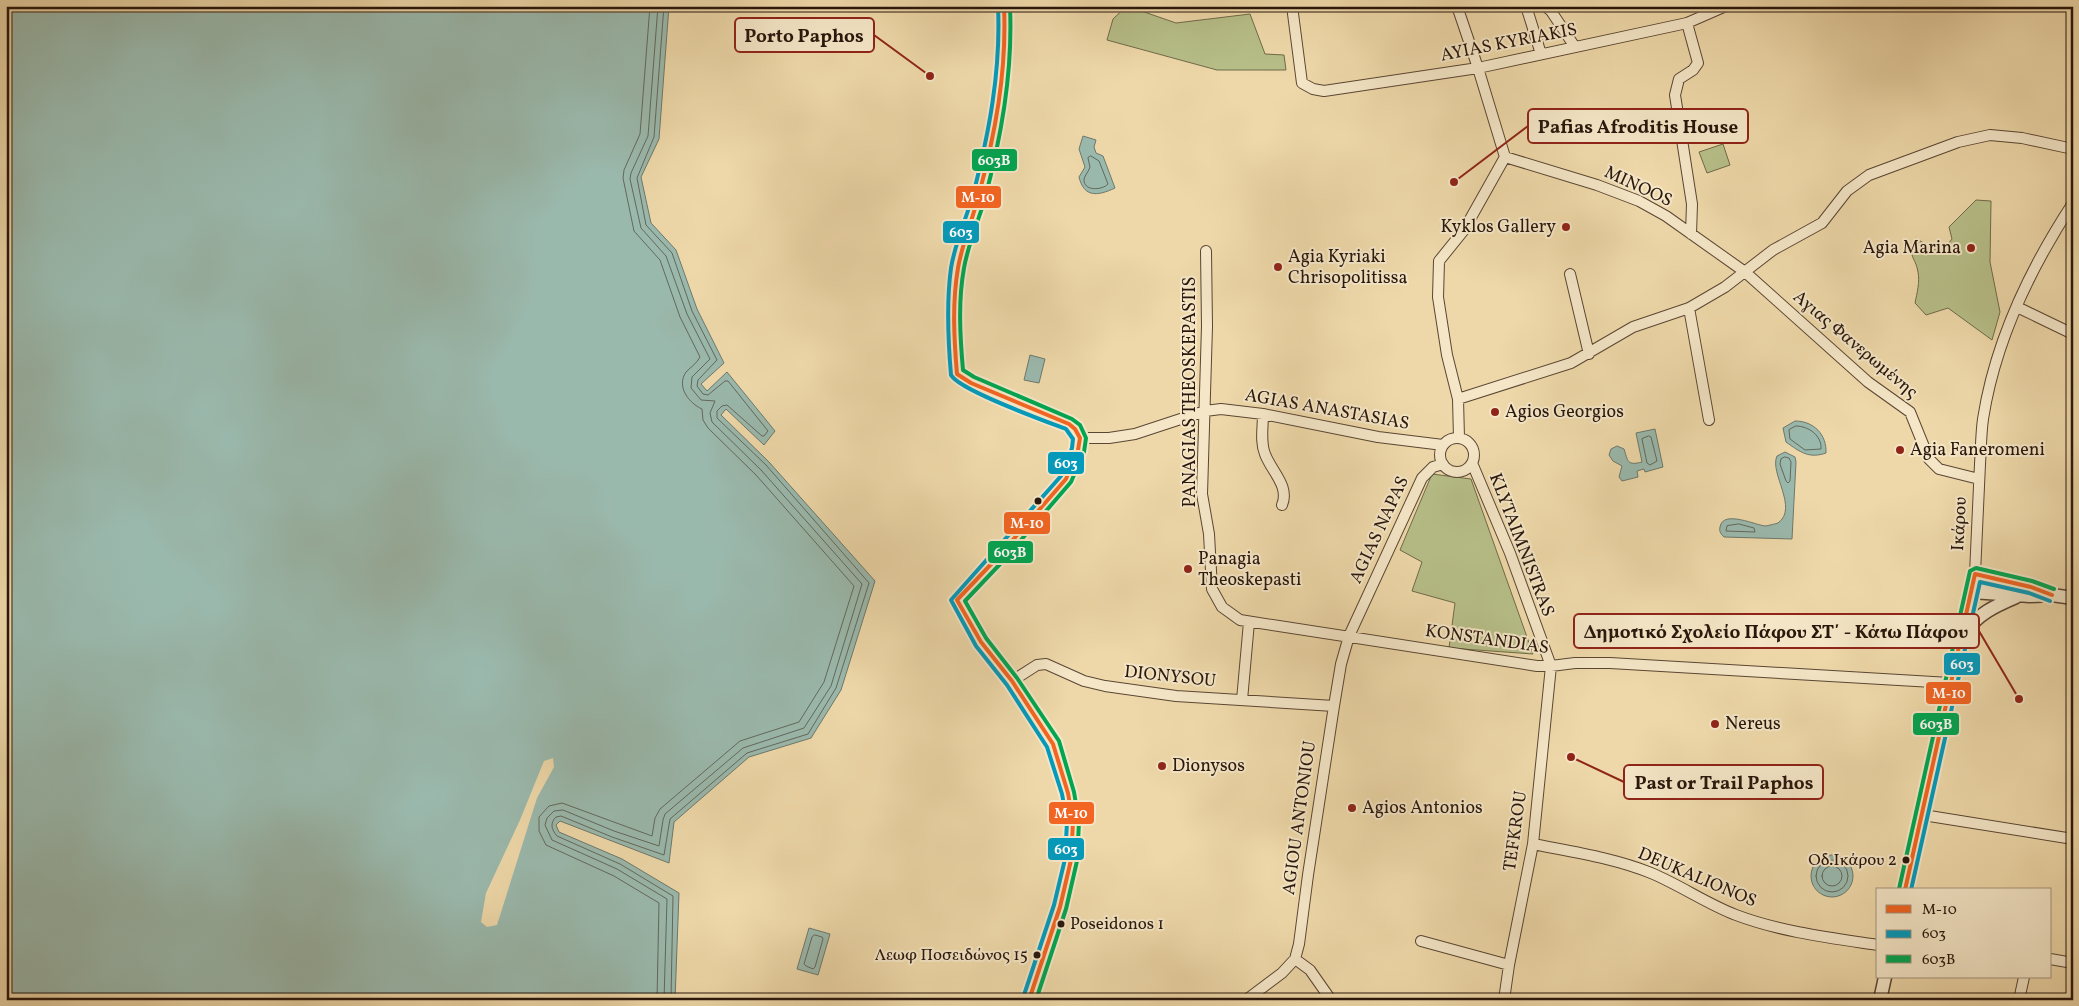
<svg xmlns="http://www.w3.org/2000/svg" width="2079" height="1006" font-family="Vollkorn,serif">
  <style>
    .green { fill: #b7bf89; stroke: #706a4a }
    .water { fill: #9ab9ad; stroke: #6d786d }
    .pier { fill: #eed8a9 }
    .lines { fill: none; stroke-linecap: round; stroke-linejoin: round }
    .shore { stroke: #62685c; stroke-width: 1 }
    .minor-casing { stroke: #5a4633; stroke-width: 12 }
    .tertiary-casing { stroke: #5a4633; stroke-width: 15 }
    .secondary-casing { stroke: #29160c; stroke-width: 16 }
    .minor { stroke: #f4e6c7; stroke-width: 10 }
    .tertiary { stroke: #f4e6c7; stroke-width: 12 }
    .secondary { stroke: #f4e6c7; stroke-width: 14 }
    .bus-1-casing { stroke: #f4e6c7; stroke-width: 8 }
    .bus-2-casing { stroke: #f4e6c7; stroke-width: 8 }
    .bus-3-casing { stroke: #f4e6c7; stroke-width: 8 }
    .bus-1 { stroke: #f26522; stroke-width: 4 }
    .bus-2 { stroke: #049abb; stroke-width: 4 }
    .bus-3 { stroke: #00a651; stroke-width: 4 }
    .poi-dot { fill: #8f2418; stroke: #f4e6c7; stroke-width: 2 }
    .bus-dot { fill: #29160c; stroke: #f4e6c7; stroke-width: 2 }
    .labels { text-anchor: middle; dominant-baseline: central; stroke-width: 4; stroke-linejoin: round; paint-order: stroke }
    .bus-label { font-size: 17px; fill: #29160c; stroke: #f4e6c7; text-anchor: end }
    .street-label { font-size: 18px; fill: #29160c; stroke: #f4e6c7 }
    .poi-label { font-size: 18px; fill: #29160c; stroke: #f4e6c7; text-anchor: start }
    .leader { fill: none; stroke: #8f2418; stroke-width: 2 }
    .callout-dot { fill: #8f2418; stroke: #f4e6c7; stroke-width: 2 }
    .callout { fill: #f4e6c7; stroke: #8f2418; stroke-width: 2 }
    .callout-label { font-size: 19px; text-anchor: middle; font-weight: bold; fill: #29160c }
    .line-badge { stroke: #f4e6c7; stroke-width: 2 }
    .badge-label { font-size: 14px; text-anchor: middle; font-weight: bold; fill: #fff }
  </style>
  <rect width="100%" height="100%" fill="#eed8a9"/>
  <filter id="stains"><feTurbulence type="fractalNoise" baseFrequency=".004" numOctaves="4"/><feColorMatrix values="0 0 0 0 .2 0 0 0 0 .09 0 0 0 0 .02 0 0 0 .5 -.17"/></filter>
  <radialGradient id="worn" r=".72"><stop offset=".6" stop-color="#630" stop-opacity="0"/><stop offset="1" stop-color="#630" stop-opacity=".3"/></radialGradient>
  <path class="green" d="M1127,6l49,17 74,-9 15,40 19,1 2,15h-69l-110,-30 6,-21z
    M1723,144l7,21 -23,8 -8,-21z
    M1976,200l15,1 -1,61 10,50 -8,28 -44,-32 -22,7 -11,-12c2,-10 5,-21 3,-31 -3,-17 -11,-14 -3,-34l19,11 9,1 9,-11 -3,-12z
    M1432,474l39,5 62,175 -84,-6 6,-45 -43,-12 10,-29 -22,-12z"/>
  <path class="water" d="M6,6h663l-10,133 -18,38 10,46 25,27 21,59 27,54 -23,21 6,7 20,-19 48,59 -11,14 -38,-36 -5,6 48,47 106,119 -34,109 -30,48 -62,19 -75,65 -5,41 -109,-42 -4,4 3,7 63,27 57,34 -4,107h-669z
    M1083,136l13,4 -2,7 2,6 7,3 12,32c-17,8 -31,10 -36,-11l6,-10 -6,-18z
    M1030,355l15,4 -6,24 -15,-3z
    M1795,421c19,0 32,14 31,32 -17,6 -26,-1 -40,-11l-3,-14z
    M1655,429l8,38 -18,5 -1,-3 -7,2 1,6 -16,4 -3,-4 3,-11 -9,-5 -4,-6 2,-6 6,-3 7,3c4,12 3,17 18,13l-6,-29z
    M1785,452l10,5 1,5 -4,77 -68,-2c-3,-3 -5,-5 -4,-10 3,-18 37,-1 46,-1 4,-1 9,-2 12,-3 21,-15 -9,-50 -1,-67z
    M1811 876a21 21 0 1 1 42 0a21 21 0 1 1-42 0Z
    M809,928l21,6 -12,41 -21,-6z"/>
  <path class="pier" d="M553,758l1,9 -17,31 -40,127 -10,2 -6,-5 5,-29 34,-73 24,-59z"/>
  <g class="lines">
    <path class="shore" d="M650,6l-10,128 -16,36 -1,8 11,53 26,29 20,57 20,40c-3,6 -9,10 -14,15 -10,15 3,31 16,37l1,11 5,8 48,47 98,111 -30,96 -25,40 -59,19 -80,68 -5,9 -3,18 -90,-33 -13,3 -10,11v14l7,14 68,31 45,27 -2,97
      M658,6l-10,130 -17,37 -1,6 11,49 25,28 21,58 23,45 -18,18 -1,11 10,12 14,1 -5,12 2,9 49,48 101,114 -31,102 -27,42 -61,20 -78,66 -2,6 -4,26 -45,-15 -51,-21 -9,1 -7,7 -2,7 7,15 65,29 50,30 -3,101
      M664,6l-10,131 -17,41 9,47 26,28 20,58 25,49 -19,20 -1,6 6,8 5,1 17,-14h3l40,50 -4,5h-2l-35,-31 -5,1 -5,5v7l49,47 103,118 -33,105 -28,46 -61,19 -77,66 -6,36 -52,-18 -51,-21 -5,1c-6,6 -5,12 1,19l63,28 53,32 -2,104
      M1091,156l8,5 9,23c-5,6 -25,8 -24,-5 1,-4 5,-8 6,-12l-2,-9z
      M1796,426c13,0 26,10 25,23l-16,1 -15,-11 -1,-9z
      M1649,436l2,1 6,24 -7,4 -3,-2 -5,-24z
      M1785,457l4,1 2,4 -1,19 -2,2 -2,-2 -6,-17 1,-5z
      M1739,524l15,4 1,4 -29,-1 1,-5z
      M1816 876a16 16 0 1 1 32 0a16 16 0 1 1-32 0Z
      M1822 876a10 10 0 1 1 20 0a10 10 0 1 1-20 0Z
      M815,935l7,2 1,2 -8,28 -2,2 -7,-3 -2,-2 8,-27z"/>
    <g class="minor-casing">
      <path id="minor" d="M1292,6l10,77 11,6 11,2 154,-23 209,-45 39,-17
        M1457,6l21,62 27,89 -41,73 -25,31 -1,36 9,58 11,44 1,39
        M1526,6l15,48
        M1545,6l6,5 24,36
        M1687,23l11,40 -5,7 -14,9 -4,16 17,109 -1,30
        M1505,157l92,28 42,16 27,15 79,56 123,110 42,30 19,47 10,10 40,10
        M1206,251l1,75 -5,168 7,40 3,55 10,18 18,13 297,46h14l24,-3h35l340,20
        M1570,274l19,80
        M2017,307l56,27
        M1689,308l20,112
        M1458,399l113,-36 62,-36 56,-19 36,-21 48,-37 49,-27 25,-32 22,-16 89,-33 32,-7 32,3 51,11
        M1263,414c0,13 -3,28 2,40 6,17 25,32 17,51
        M1440 455a17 17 0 1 1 34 0a17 17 0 1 1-34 0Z
        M1080,438h29l26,-4 70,-23 16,-2 42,5 115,23 65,8
        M1472,463l38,90 41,113 -18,178 -24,121 -5,35
        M1975,574c2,-37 3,-73 5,-110 1,-15 1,-31 3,-45 12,-77 48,-152 90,-216
        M1012,681l25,-16 9,-1 38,17 21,5 71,10 158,10
        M1242,700l7,-78
        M1923,815l150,24
        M1533,844c40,8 81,14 118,29 29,12 56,31 85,42 45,17 95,23 142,30
        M1421,941l88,24
        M1295,959l15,11 21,30
        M2050,959l23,4
        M1246,1000l36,-27 13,-14 4,-15 9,-69 26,-169 7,-42 8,-28 73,-158 11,-11 10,-3
        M2019,1000l5,-23"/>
    </g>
    <g class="tertiary-casing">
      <path id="tertiary" d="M1972,592l58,4 22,-1 21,3
        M1964,634c13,-20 31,-28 52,-37
        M1905,890l70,-316 56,13 21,8
        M1880,1000l5,-23"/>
    </g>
    <g class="secondary-casing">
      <path id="secondary" d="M1004,6c5,62 -9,125 -24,185 -6,25 -17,50 -22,76 -6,36 -4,71 -1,107l14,9 98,41 6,5 5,9 -2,12 -12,29 -69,79 -40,42 24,42 31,39 41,63 15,49 5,29 -2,38 -11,47 -31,93"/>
    </g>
    <use href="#minor" class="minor"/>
    <use href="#tertiary" class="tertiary"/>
    <use href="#secondary" class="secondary"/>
    <g class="bus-1-casing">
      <path id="bus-1" d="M1004,6c3,66 -9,129 -26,192 -6,23 -16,46 -20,70 -6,35 -4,71 -1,106l14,9 98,41 6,5 5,9 -2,12 -12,29 -69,79 -40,42 24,42 31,39 41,63 15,49 5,29 -2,38 -11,47 -31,93
        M1905,890l70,-316 56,13 21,8"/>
    </g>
    <g class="bus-2-casing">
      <path id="bus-2" d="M998,6c3,65 -9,127 -25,189 -7,24 -18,48 -22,73 -5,36 -3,72 0,107 8,15 94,46 115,54l7,10 -1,9 -11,28 -110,124 25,46 31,39 40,62 15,47 5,28 -2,37 -11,46 -31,93
        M1911,890l69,-308 49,11 21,8"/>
    </g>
    <g class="bus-3-casing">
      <path id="bus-3" d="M1010,6c3,67 -9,132 -26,196 -7,22 -16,43 -20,66 -6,33 -4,68 -1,102l11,7 98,42 8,6 6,13 -2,14 -13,30 -69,80 -37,39 21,37 31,40 42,63 15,51 5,30 -2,39 -11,48 -30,91
        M1899,889l71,-318 6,-3 56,13 22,8"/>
    </g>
    <use href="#bus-1" class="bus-1"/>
    <use href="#bus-2" class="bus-2"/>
    <use href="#bus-3" class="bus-3"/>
  </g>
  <g class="poi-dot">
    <circle cx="1566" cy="227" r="5"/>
    <circle cx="1971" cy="248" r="5"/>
    <circle cx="1278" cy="267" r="5"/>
    <circle cx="1495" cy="412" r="5"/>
    <circle cx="1900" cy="450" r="5"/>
    <circle cx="1188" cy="569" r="5"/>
    <circle cx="1715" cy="724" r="5"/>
    <circle cx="1162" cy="766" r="5"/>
    <circle cx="1352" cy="808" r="5"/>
  </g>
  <g class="bus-dot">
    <circle cx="1038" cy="501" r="4.5"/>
    <circle cx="1906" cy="860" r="4.5"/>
    <circle cx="1061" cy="924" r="4.5"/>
    <circle cx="1037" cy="955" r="4.5"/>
  </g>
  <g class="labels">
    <g class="bus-label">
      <text x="1897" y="860">Οδ.Ικάρου 2</text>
      <text x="1070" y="924" text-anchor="start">Poseidonos 1</text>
      <text x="1028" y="955">Λεωφ Ποσειδώνος 15</text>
    </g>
    <g class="street-label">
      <text transform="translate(1509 43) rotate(-11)">AYIAS KYRIAKIS</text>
      <text transform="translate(1638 187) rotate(25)">MINOOS</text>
      <text transform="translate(1855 345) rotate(40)">Αγιας Φανερωμένης</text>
      <text transform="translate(1190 392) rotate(-90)">PANAGIAS THEOSKEPASTIS</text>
      <text transform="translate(1327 410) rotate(10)">AGIAS ANASTASIAS</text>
      <text transform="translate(1960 524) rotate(-87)">Ικάρου</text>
      <text transform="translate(1380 530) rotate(-65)">AGIAS NAPAS</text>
      <text transform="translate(1521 545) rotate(69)">KLYTAIMNISTRAS</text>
      <text transform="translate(1487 640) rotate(8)">KONSTANDIAS</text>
      <text transform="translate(1170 677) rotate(6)">DIONYSOU</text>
      <text transform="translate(1300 818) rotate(-82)">AGIOU ANTONIOU</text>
      <text transform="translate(1516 831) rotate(-82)">TEFKROU</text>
      <text transform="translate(1697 878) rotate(23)">DEUKALIONOS</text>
    </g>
    <g class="poi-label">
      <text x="1556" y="227" text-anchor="end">Kyklos Gallery</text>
      <text x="1961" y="248" text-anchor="end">Agia Marina</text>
      <text x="1288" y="257">Agia Kyriaki<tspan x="1288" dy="21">Chrisopolitissa</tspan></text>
      <text x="1505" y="412">Agios Georgios</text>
      <text x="1910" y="450">Agia Faneromeni</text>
      <text x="1198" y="559">Panagia<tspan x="1198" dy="21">Theoskepasti</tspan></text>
      <text x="1725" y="724">Nereus</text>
      <text x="1172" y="766">Dionysos</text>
      <text x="1362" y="808">Agios Antonios</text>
    </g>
  </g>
  <path class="leader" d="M930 76L874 35M1454 182L1528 126M2019 699L1979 631M1571 757L1624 782"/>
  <g class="callout-dot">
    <circle cx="930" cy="76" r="5"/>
    <circle cx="1454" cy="182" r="5"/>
    <circle cx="2019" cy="699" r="5"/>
    <circle cx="1571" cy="757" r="5"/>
  </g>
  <g class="callout">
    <rect x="735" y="18" width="139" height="34" rx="5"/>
    <rect x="1528" y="109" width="220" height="34" rx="5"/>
    <rect x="1574" y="614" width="405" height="34" rx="5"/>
    <rect x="1624" y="765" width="199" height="34" rx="5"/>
  </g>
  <g class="callout-label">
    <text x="804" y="42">Porto Paphos</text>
    <text x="1638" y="133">Pafias Afroditis House</text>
    <text x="1776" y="638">Δημοτικό Σχολείο Πάφου ΣΤ΄ - Κάτω Πάφου</text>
    <text x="1724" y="789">Past or Trail Paphos</text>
  </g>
  <g class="line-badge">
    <rect x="971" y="148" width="47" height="24" rx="5" fill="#00a651"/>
    <rect x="955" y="185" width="47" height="24" rx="5" fill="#f26522"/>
    <rect x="942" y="220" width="38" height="24" rx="5" fill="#049abb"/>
    <rect x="1047" y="451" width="38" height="24" rx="5" fill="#049abb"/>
    <rect x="1003" y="511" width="48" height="24" rx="5" fill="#f26522"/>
    <rect x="987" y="540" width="47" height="24" rx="5" fill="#00a651"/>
    <rect x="1943" y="652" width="38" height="24" rx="5" fill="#049abb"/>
    <rect x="1925" y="681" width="47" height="24" rx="5" fill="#f26522"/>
    <rect x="1912" y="712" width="48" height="24" rx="5" fill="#00a651"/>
    <rect x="1048" y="801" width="47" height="24" rx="5" fill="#f26522"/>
    <rect x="1047" y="837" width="38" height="24" rx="5" fill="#049abb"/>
  </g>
  <g class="badge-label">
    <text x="994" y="165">603B</text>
    <text x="978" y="202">M-10</text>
    <text x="961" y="237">603</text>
    <text x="1066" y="468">603</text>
    <text x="1027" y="528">M-10</text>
    <text x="1010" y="557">603B</text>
    <text x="1962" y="669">603</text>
    <text x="1949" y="698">M-10</text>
    <text x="1936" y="729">603B</text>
    <text x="1071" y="818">M-10</text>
    <text x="1066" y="854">603</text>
  </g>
  <rect width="2079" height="1006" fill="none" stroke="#eed8a9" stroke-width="25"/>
  <rect x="8" y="8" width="2064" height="991" fill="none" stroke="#29160c" stroke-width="2.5"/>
  <rect x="12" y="12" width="2054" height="981" fill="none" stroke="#29160c"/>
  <rect x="1876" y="888" width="175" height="90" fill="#f4e6c7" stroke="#a3937c"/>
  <rect x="1886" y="905" width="25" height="8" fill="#f26522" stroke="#a3937c"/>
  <text x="1922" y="914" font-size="15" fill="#29160c">M-10</text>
  <rect x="1886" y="930" width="25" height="8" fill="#049abb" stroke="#a3937c"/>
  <text x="1922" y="938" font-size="15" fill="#29160c">603</text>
  <rect x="1886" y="955" width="25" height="8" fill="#00a651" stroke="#a3937c"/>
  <text x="1922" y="964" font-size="15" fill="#29160c">603B</text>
  <rect width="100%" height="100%" filter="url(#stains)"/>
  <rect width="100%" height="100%" fill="url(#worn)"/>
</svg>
